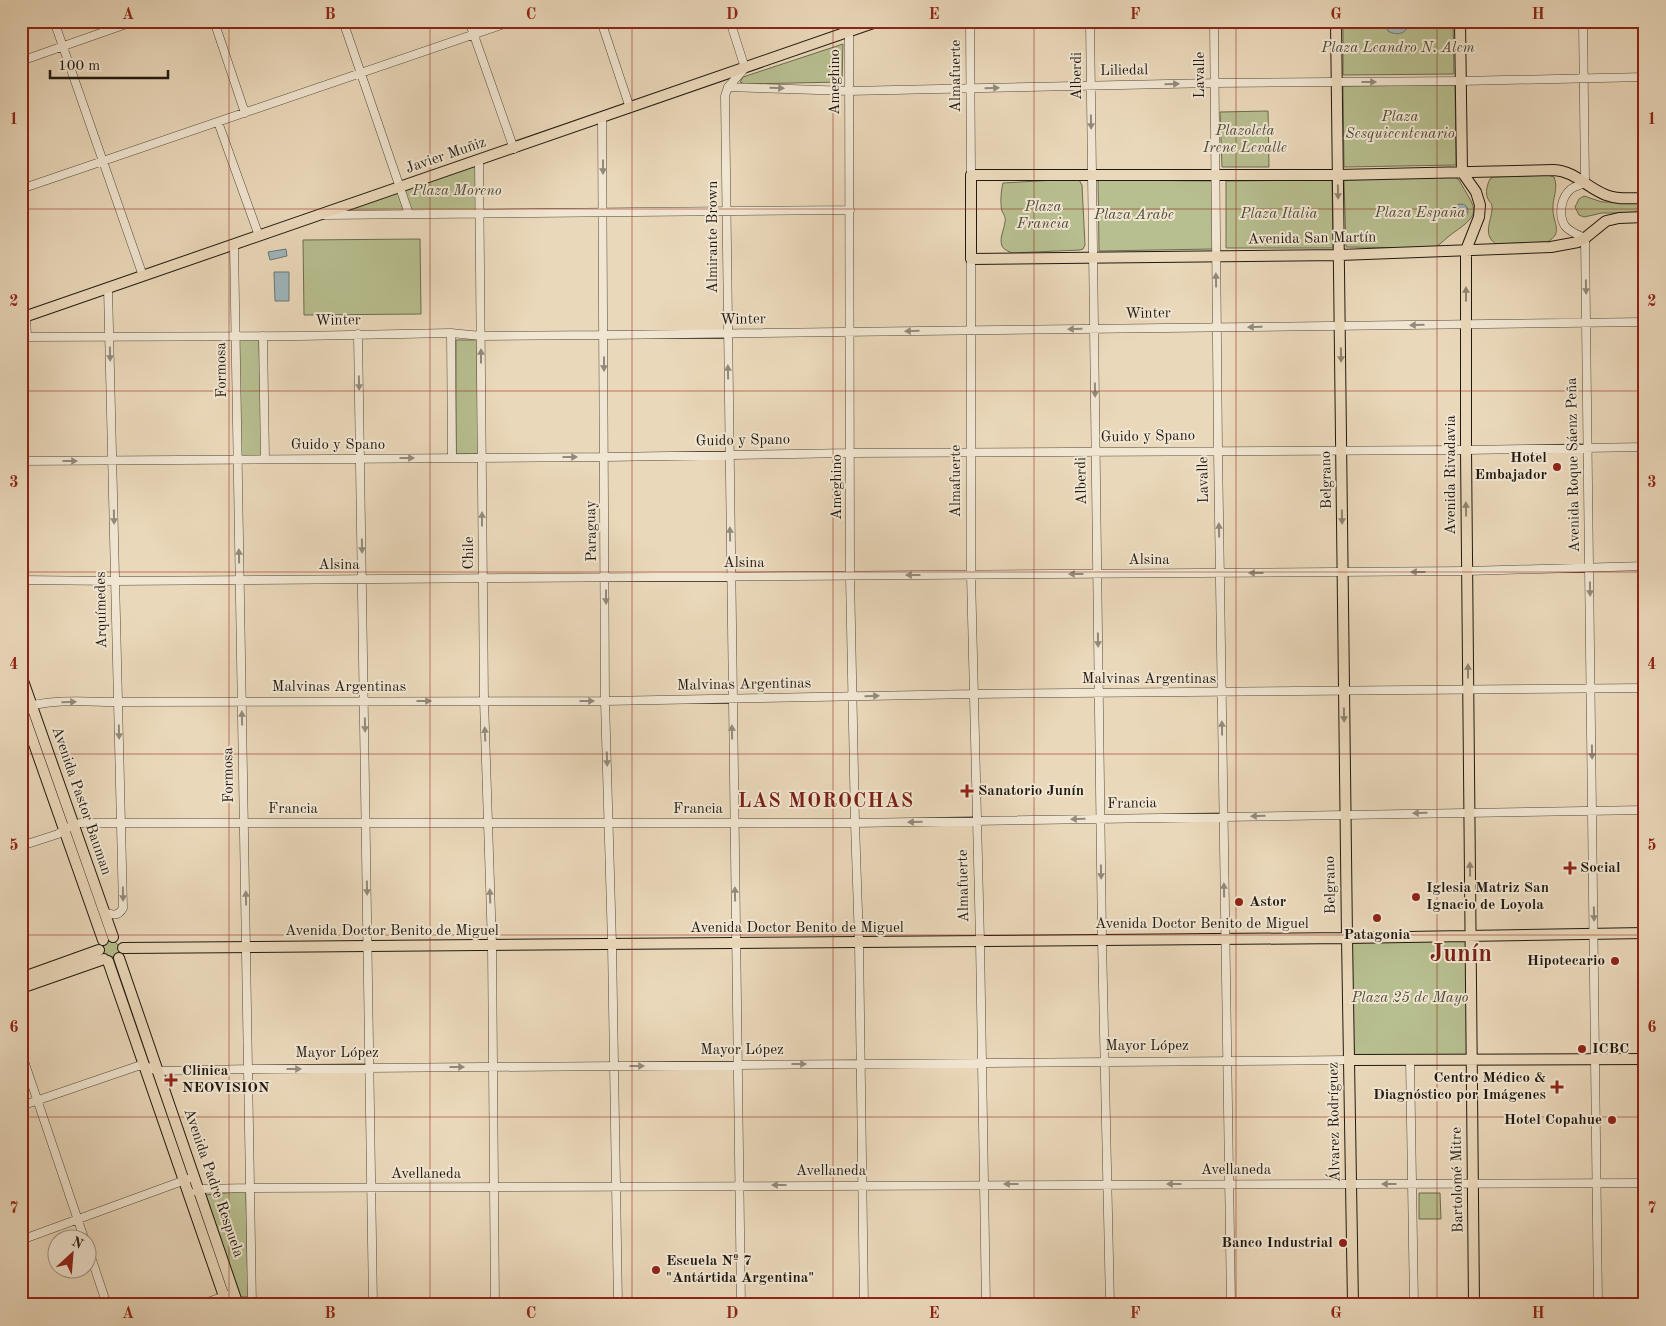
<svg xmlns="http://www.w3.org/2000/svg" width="1666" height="1326" font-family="'Old Standard TT',serif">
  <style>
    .green { fill: #b7be8f; stroke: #6c6c50 }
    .water { fill: #9eb6bc; stroke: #6c7777 }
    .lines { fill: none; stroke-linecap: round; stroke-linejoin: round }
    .minor-casing { stroke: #53493a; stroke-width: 9 }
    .major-casing { stroke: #211910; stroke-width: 12 }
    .minor { stroke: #f1e6d2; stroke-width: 8 }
    .major { stroke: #ead8ba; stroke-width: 10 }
    .oneway { fill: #938a7b }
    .oneway2 { fill: #90826e }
    .grid { fill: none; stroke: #8f2418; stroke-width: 1; stroke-opacity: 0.55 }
    .poi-dot { fill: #8f2418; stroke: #f1e6d2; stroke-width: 2 }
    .labels { text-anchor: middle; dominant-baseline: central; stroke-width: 4; stroke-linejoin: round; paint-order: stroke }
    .park-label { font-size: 15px; font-style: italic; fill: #4e4b36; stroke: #f1e6d2 }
    .street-label { font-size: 15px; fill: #211910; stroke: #f1e6d2 }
    .poi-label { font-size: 15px; font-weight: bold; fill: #211910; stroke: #f1e6d2; text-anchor: start }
    .district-label { font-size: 20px; font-weight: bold; letter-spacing: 1px; fill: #7a1f14; stroke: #f1e6d2 }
    .town-label { font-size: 25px; font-weight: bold; fill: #7a1f14; stroke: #f1e6d2 }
    .neatline { fill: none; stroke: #8f2418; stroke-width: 2 }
    .grid-label { font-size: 16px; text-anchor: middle; font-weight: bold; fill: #8f2418 }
  </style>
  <rect width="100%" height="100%" fill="#ead8ba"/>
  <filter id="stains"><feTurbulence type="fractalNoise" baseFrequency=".004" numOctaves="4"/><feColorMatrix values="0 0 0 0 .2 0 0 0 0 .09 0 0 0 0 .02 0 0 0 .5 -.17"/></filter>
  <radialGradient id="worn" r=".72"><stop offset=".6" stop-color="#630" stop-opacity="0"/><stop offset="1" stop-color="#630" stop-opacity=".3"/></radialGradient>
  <path class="green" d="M1343,21h110l1,53 -111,1z
    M843,44l-1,38 -97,2 -5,-2 3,-5z
    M1455,85l1,80 -112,2 -1,-81z
    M1268,111l1,56h-47l-2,-55z
    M476,164l1,47h-66l-8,-23z
    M1548,175l6,2c5,12 -2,21 -1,33 0,13 11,23 -6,32l-51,2c-15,-10 -3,-25 -4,-38 -1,-4 -2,-3 -4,-7 -3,-6 -1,-14 2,-20l3,-2z
    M1455,177l4,3c16,29 25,32 -6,53 -7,5 -12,11 -19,15l-88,-1 -2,-67z
    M1073,179l6,1 3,5 3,60 -2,4 -3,1 -68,3c-4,-2 -8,-3 -10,-7 -3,-8 2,-16 3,-24 1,-4 -1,-7 -3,-11 -2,-7 -1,-21 1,-28z
    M1098,180l114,1 1,68 -114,2z
    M1332,180l1,68h-107v-67z
    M399,190l7,22h-73z
    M1584,196l18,6h43v11h-43l-18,4 -5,-2 -4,-8 4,-8z
    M420,239l1,75 -117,1 -1,-75z
    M259,338l3,118h-22l-2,-117z
    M456,340h21l1,114h-22z
    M1471,935l1,123 -123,2 -2,-122z
    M103 949a8 8 0 1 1 16 0a8 8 0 1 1-16 0Z
    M246,1191l2,106h-8l-34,-102z
    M1419,1193h21l1,26h-22z"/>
  <path class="water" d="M1384,21h26c-2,12 -12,16 -22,10z
    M1454 211a7 7 0 1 1 14 0a7 7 0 1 1-14 0Z
    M286,249l1,7 -17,4 -2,-8z
    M274,272h15v29h-14z"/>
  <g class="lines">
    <g class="minor-casing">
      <path id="minor" d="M54,21l89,255
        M214,21l31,92
        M343,21l66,193
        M469,21l45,128
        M601,21l29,87
        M730,21l15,47 -17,19 -3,9 16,1209
        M847,21l2,10 1,545 5,247 4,119 5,363
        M970,21l1,154
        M1090,21l12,919 8,365
        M1214,21l4,429 13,855
        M1583,21l2,162c-4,2 -10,3 -14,6 -10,8 -13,26 -6,37 5,6 13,9 20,12l13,1067
        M21,61l114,-40
        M728,87l121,4 365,-8 247,-2 184,-4
        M602,118l3,583 7,243 6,361
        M218,122l41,114
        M479,161l5,539 8,245 3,360
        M21,189l492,-168
        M323,215l527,-5
        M234,245l18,1060
        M971,259v316l9,366 6,364
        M21,298l5,18 1,21
        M451,333l1,125
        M358,334l15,971
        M263,336l2,123
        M21,337l279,-1 151,-3 30,3 123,-1 1041,-13
        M21,461l584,-4 246,-4 615,-3 179,-3
        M21,580l94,1 1352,-10 178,-5
        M22,709c24,-11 68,-7 96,-7l487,-1 369,-7 671,-6
        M21,846l37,-12 15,-9 7,-2h775l790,-13
        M104,912c9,3 14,5 19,-4l-15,-620
        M21,1052l63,186
        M1410,1059l4,246
        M21,1106l117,-40h7l13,5 91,-2 1100,-9
        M196,1191l3,-2 51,-1 1395,-5
        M21,1240l167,-61
        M88,1248l19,57
        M199,1305l29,-10
        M1166,1305l479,-2"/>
    </g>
    <g class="major-casing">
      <path id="major" d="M1336,21l11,917 6,367
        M1460,21l2,151 14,20 4,13 -1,12 -13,33v200l8,855
        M1645,198c-13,0 -27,2 -39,-3 -19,-7 -31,-24 -52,-25l-216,5h-367v84l369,-4 211,-8 27,-5 7,-4 21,-17 13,-3 26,-1
        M21,318l858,-297
        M21,675l92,262
        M21,707l82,233
        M123,948l1224,-10 298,-5
        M119,958l119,347
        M108,961l119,344
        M21,978l78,-28
        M21,988l83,-29
        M1349,1060l296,-1"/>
    </g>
    <use href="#minor" class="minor"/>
    <use href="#major" class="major"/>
  </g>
  <defs><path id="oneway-solid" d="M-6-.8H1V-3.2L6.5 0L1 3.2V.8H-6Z" transform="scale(1.25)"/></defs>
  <g class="oneway">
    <use href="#oneway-solid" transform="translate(1369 82)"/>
    <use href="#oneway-solid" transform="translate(1172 84) rotate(-1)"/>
    <use href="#oneway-solid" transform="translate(777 88) rotate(2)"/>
    <use href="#oneway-solid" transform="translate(992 88) rotate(-2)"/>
    <use href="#oneway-solid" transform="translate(1091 122) rotate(89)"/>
    <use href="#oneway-solid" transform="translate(603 167) rotate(90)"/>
    <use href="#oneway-solid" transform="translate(1216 280) rotate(-91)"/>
    <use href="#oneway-solid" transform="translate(1586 287) rotate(89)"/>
    <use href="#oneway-solid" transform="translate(1417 325) rotate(179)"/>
    <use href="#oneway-solid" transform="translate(1255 327) rotate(179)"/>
    <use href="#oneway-solid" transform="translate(1075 329) rotate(179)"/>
    <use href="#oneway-solid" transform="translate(912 331) rotate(179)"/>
    <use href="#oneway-solid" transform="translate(110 354) rotate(89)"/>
    <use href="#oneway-solid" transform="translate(481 356) rotate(-90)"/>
    <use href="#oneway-solid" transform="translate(604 364) rotate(90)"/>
    <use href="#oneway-solid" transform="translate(728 372) rotate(-91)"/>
    <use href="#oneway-solid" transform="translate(359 383) rotate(89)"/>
    <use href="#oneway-solid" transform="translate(1095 390) rotate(89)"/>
    <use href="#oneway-solid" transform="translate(570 457)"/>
    <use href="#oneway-solid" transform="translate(407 458)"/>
    <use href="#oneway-solid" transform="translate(70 461)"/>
    <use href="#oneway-solid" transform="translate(114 517) rotate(89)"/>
    <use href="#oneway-solid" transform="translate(482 519) rotate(-90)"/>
    <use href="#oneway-solid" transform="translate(1219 530) rotate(-91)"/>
    <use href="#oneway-solid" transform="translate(730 534) rotate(-91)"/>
    <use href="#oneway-solid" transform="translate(362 546) rotate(89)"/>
    <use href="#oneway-solid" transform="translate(239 556) rotate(-91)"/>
    <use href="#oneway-solid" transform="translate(1418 572) rotate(180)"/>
    <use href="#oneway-solid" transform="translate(1256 573) rotate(180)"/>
    <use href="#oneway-solid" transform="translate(1076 574) rotate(180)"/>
    <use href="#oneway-solid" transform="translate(913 575) rotate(180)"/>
    <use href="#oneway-solid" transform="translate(1590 589) rotate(89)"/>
    <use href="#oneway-solid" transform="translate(606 597) rotate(90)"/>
    <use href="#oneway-solid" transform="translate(1098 640) rotate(89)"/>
    <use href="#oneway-solid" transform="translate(872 696) rotate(-1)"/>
    <use href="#oneway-solid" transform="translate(424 701)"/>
    <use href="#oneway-solid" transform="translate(587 701)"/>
    <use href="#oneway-solid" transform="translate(69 702) rotate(-1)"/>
    <use href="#oneway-solid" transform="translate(242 718) rotate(-91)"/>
    <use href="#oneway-solid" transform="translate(365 725) rotate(89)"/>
    <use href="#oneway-solid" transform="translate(1222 728) rotate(-91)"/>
    <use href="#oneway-solid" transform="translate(119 732) rotate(89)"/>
    <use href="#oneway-solid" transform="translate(732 732) rotate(-91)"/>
    <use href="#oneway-solid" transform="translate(485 734) rotate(-92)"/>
    <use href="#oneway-solid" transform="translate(1592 752) rotate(89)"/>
    <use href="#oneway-solid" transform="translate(607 759) rotate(88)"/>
    <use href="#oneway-solid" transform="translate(1420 813) rotate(179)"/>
    <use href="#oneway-solid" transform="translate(1258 816) rotate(179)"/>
    <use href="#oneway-solid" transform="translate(1078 819) rotate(179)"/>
    <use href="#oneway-solid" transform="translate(915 822) rotate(179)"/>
    <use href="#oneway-solid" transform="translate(1101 872) rotate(89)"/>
    <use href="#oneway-solid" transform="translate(367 888) rotate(89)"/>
    <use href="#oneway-solid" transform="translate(1224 890) rotate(-91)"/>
    <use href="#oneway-solid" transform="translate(123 894) rotate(89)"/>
    <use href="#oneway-solid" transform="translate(735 894) rotate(-91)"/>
    <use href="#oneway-solid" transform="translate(490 896) rotate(-92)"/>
    <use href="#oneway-solid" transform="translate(246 898) rotate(-91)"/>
    <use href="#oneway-solid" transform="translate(1594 914) rotate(89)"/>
    <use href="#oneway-solid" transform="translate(799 1064)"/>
    <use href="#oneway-solid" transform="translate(637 1066)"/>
    <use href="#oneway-solid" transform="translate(457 1067)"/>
    <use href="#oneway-solid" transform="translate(294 1069)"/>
    <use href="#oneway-solid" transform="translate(1011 1184) rotate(180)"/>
    <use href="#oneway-solid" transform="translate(1174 1184) rotate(180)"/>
    <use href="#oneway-solid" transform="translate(1389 1184) rotate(180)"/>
    <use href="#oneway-solid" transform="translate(779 1185) rotate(180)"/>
  </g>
  <g class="oneway2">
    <use href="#oneway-solid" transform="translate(1338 192) rotate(89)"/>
    <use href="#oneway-solid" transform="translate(1466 294) rotate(-90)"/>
    <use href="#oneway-solid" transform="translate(1341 355) rotate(89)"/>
    <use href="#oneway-solid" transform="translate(1466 509) rotate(-91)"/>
    <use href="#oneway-solid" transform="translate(1342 517) rotate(89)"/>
    <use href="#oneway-solid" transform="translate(1468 671) rotate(-90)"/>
    <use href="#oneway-solid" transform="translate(1344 715) rotate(89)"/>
    <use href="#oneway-solid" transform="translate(1470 869) rotate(-91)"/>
  </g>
  <path class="grid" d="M229,21v1284M430,21v1284M632,21v1284M833,21v1284M1034,21v1284M1236,21v1284M1437,21v1284M21,209h1624M21,391h1624M21,572h1624M21,754h1624M21,935h1624M21,1117h1624"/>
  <g class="poi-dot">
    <circle cx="1557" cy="467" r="5"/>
    <path d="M964.5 783.5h5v5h5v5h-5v5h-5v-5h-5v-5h5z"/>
    <path d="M1567.5 860.5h5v5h5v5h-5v5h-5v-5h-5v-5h5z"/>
    <circle cx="1416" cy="897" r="5"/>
    <circle cx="1239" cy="902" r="5"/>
    <circle cx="1377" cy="918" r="5"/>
    <circle cx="1615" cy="961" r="5"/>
    <circle cx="1582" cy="1049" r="5"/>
    <path d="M168.5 1072.5h5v5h5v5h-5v5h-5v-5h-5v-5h5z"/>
    <path d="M1554.5 1079.5h5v5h5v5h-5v5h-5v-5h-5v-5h5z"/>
    <circle cx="1612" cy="1120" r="5"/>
    <circle cx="1343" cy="1243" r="5"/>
    <circle cx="656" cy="1270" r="5"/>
  </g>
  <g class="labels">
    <g class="park-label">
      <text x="1398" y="48">Plaza Leandro N. Alem</text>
      <text x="1400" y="117">Plaza<tspan x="1400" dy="17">Sesquicentenario</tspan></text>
      <text x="1245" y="131">Plazoleta<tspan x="1245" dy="17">Irene Levalle</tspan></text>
      <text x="457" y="191">Plaza Moreno</text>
      <text x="1043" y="207">Plaza<tspan x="1043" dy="17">Francia</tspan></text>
      <text x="1420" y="213">Plaza España</text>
      <text x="1279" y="214">Plaza Italia</text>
      <text x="1134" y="215">Plaza Arabe</text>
      <text x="1410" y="998">Plaza 25 de Mayo</text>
    </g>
    <g class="street-label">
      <text transform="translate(1124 71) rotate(-1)">Liliedal</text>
      <text transform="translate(1200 75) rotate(-90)">Lavalle</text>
      <text transform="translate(956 76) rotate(-90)">Almafuerte</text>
      <text transform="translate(1077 76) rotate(-90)">Alberdi</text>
      <text transform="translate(835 82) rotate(-90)">Ameghino</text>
      <text transform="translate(446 156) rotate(-19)">Javier Muñiz</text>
      <text transform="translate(713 237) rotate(-90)">Almirante Brown</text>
      <text transform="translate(1312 239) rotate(-1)">Avenida San Martín</text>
      <text transform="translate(1148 314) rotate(-1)">Winter</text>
      <text transform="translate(743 320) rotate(-1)">Winter</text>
      <text transform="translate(338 321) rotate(-1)">Winter</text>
      <text transform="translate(222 370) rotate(-91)">Formosa</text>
      <text transform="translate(1148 437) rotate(-1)">Guido y Spano</text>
      <text transform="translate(743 441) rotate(-1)">Guido y Spano</text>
      <text x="338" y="445">Guido y Spano</text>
      <text transform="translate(1574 465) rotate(-91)">Avenida Roque Sáenz Peña</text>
      <text transform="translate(1451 475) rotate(-90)">Avenida Rivadavia</text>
      <text transform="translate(1204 480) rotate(-91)">Lavalle</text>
      <text transform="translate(1327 480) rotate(-91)">Belgrano</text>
      <text transform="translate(956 481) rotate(-90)">Almafuerte</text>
      <text transform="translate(1082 481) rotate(-91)">Alberdi</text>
      <text transform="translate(837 487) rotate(-90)">Ameghino</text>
      <text transform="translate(592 531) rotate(-91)">Paraguay</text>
      <text transform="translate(469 553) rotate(-90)">Chile</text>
      <text x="1149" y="560">Alsina</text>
      <text x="744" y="563">Alsina</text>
      <text x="339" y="565">Alsina</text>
      <text transform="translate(102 610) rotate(-91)">Arquímedes</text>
      <text x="1149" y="679">Malvinas Argentinas</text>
      <text transform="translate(744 685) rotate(-1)">Malvinas Argentinas</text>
      <text x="339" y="687">Malvinas Argentinas</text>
      <text transform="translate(229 775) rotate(-91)">Formosa</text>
      <text transform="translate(81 801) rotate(71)">Avenida Pastor Bauman</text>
      <text transform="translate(1132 804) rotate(-1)">Francia</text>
      <text x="293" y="809">Francia</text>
      <text x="698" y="809">Francia</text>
      <text transform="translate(1331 885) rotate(-91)">Belgrano</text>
      <text transform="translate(964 886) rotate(-91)">Almafuerte</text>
      <text x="1202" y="924">Avenida Doctor Benito de Miguel</text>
      <text x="797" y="928">Avenida Doctor Benito de Miguel</text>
      <text x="392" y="931">Avenida Doctor Benito de Miguel</text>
      <text x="1147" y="1046">Mayor López</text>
      <text x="742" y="1050">Mayor López</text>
      <text x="337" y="1053">Mayor López</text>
      <text transform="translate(1335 1122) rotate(-91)">Álvarez Rodríguez</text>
      <text x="1236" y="1170">Avellaneda</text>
      <text x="831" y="1171">Avellaneda</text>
      <text x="426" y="1174">Avellaneda</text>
      <text transform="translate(1458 1180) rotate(-91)">Bartolomé Mitre</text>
      <text transform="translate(213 1183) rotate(71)">Avenida Padre Respuela</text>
    </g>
    <g class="poi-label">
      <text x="1547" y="458" text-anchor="end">Hotel<tspan x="1547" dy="17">Embajador</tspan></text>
      <text x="978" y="791">Sanatorio Junín</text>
      <text x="1580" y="868">Social</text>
      <text x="1426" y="888">Iglesia Matriz San<tspan x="1426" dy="17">Ignacio de Loyola</tspan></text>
      <text x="1249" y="902">Astor</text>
      <text x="1377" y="935" text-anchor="middle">Patagonia</text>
      <text x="1605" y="961" text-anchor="end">Hipotecario</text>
      <text x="1592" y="1049">ICBC</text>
      <text x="182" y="1071">Clinica<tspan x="182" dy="17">NEOVISION</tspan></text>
      <text x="1546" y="1078" text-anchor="end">Centro Médico &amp;<tspan x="1546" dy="17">Diagnóstico por Imágenes</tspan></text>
      <text x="1602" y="1120" text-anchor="end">Hotel Copahue</text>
      <text x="1333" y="1243" text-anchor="end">Banco Industrial</text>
      <text x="666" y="1261">Escuela Nº 7<tspan x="666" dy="17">"Antártida Argentina"</tspan></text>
    </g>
    <g class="district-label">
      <text x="826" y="802">LAS MOROCHAS</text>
    </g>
    <g class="town-label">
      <text x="1461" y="954">Junín</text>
    </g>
  </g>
  <rect width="1666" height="1326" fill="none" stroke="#ead8ba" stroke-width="55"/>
  <g transform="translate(72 1254) rotate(26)"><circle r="24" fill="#f1e6d2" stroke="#9e9484"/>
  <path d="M0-4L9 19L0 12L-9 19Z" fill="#8f2418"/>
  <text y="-8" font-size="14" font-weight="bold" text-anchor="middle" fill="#211910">N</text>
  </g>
  <path d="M50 70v8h118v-8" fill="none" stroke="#211910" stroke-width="2.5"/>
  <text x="58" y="70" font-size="15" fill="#211910" stroke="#f1e6d2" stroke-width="4" paint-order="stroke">100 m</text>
  <rect x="28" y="28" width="1610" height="1270" class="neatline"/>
  <g class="grid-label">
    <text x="128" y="19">A</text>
    <text x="330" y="19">B</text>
    <text x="531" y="19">C</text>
    <text x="732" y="19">D</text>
    <text x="934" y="19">E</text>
    <text x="1135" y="19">F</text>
    <text x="1336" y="19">G</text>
    <text x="1538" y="19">H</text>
    <text x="14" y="124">1</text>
    <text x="1652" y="124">1</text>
    <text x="14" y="306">2</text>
    <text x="1652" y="306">2</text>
    <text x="14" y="487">3</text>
    <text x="1652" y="487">3</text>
    <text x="14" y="669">4</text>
    <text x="1652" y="669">4</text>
    <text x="14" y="850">5</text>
    <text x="1652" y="850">5</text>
    <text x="14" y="1032">6</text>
    <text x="1652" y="1032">6</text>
    <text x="14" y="1213">7</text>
    <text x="1652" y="1213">7</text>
    <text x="128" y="1318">A</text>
    <text x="330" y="1318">B</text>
    <text x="531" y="1318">C</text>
    <text x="732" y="1318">D</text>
    <text x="934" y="1318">E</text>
    <text x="1135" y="1318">F</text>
    <text x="1336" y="1318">G</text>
    <text x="1538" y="1318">H</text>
  </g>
  <rect width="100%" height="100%" filter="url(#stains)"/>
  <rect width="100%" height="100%" fill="url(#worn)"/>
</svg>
